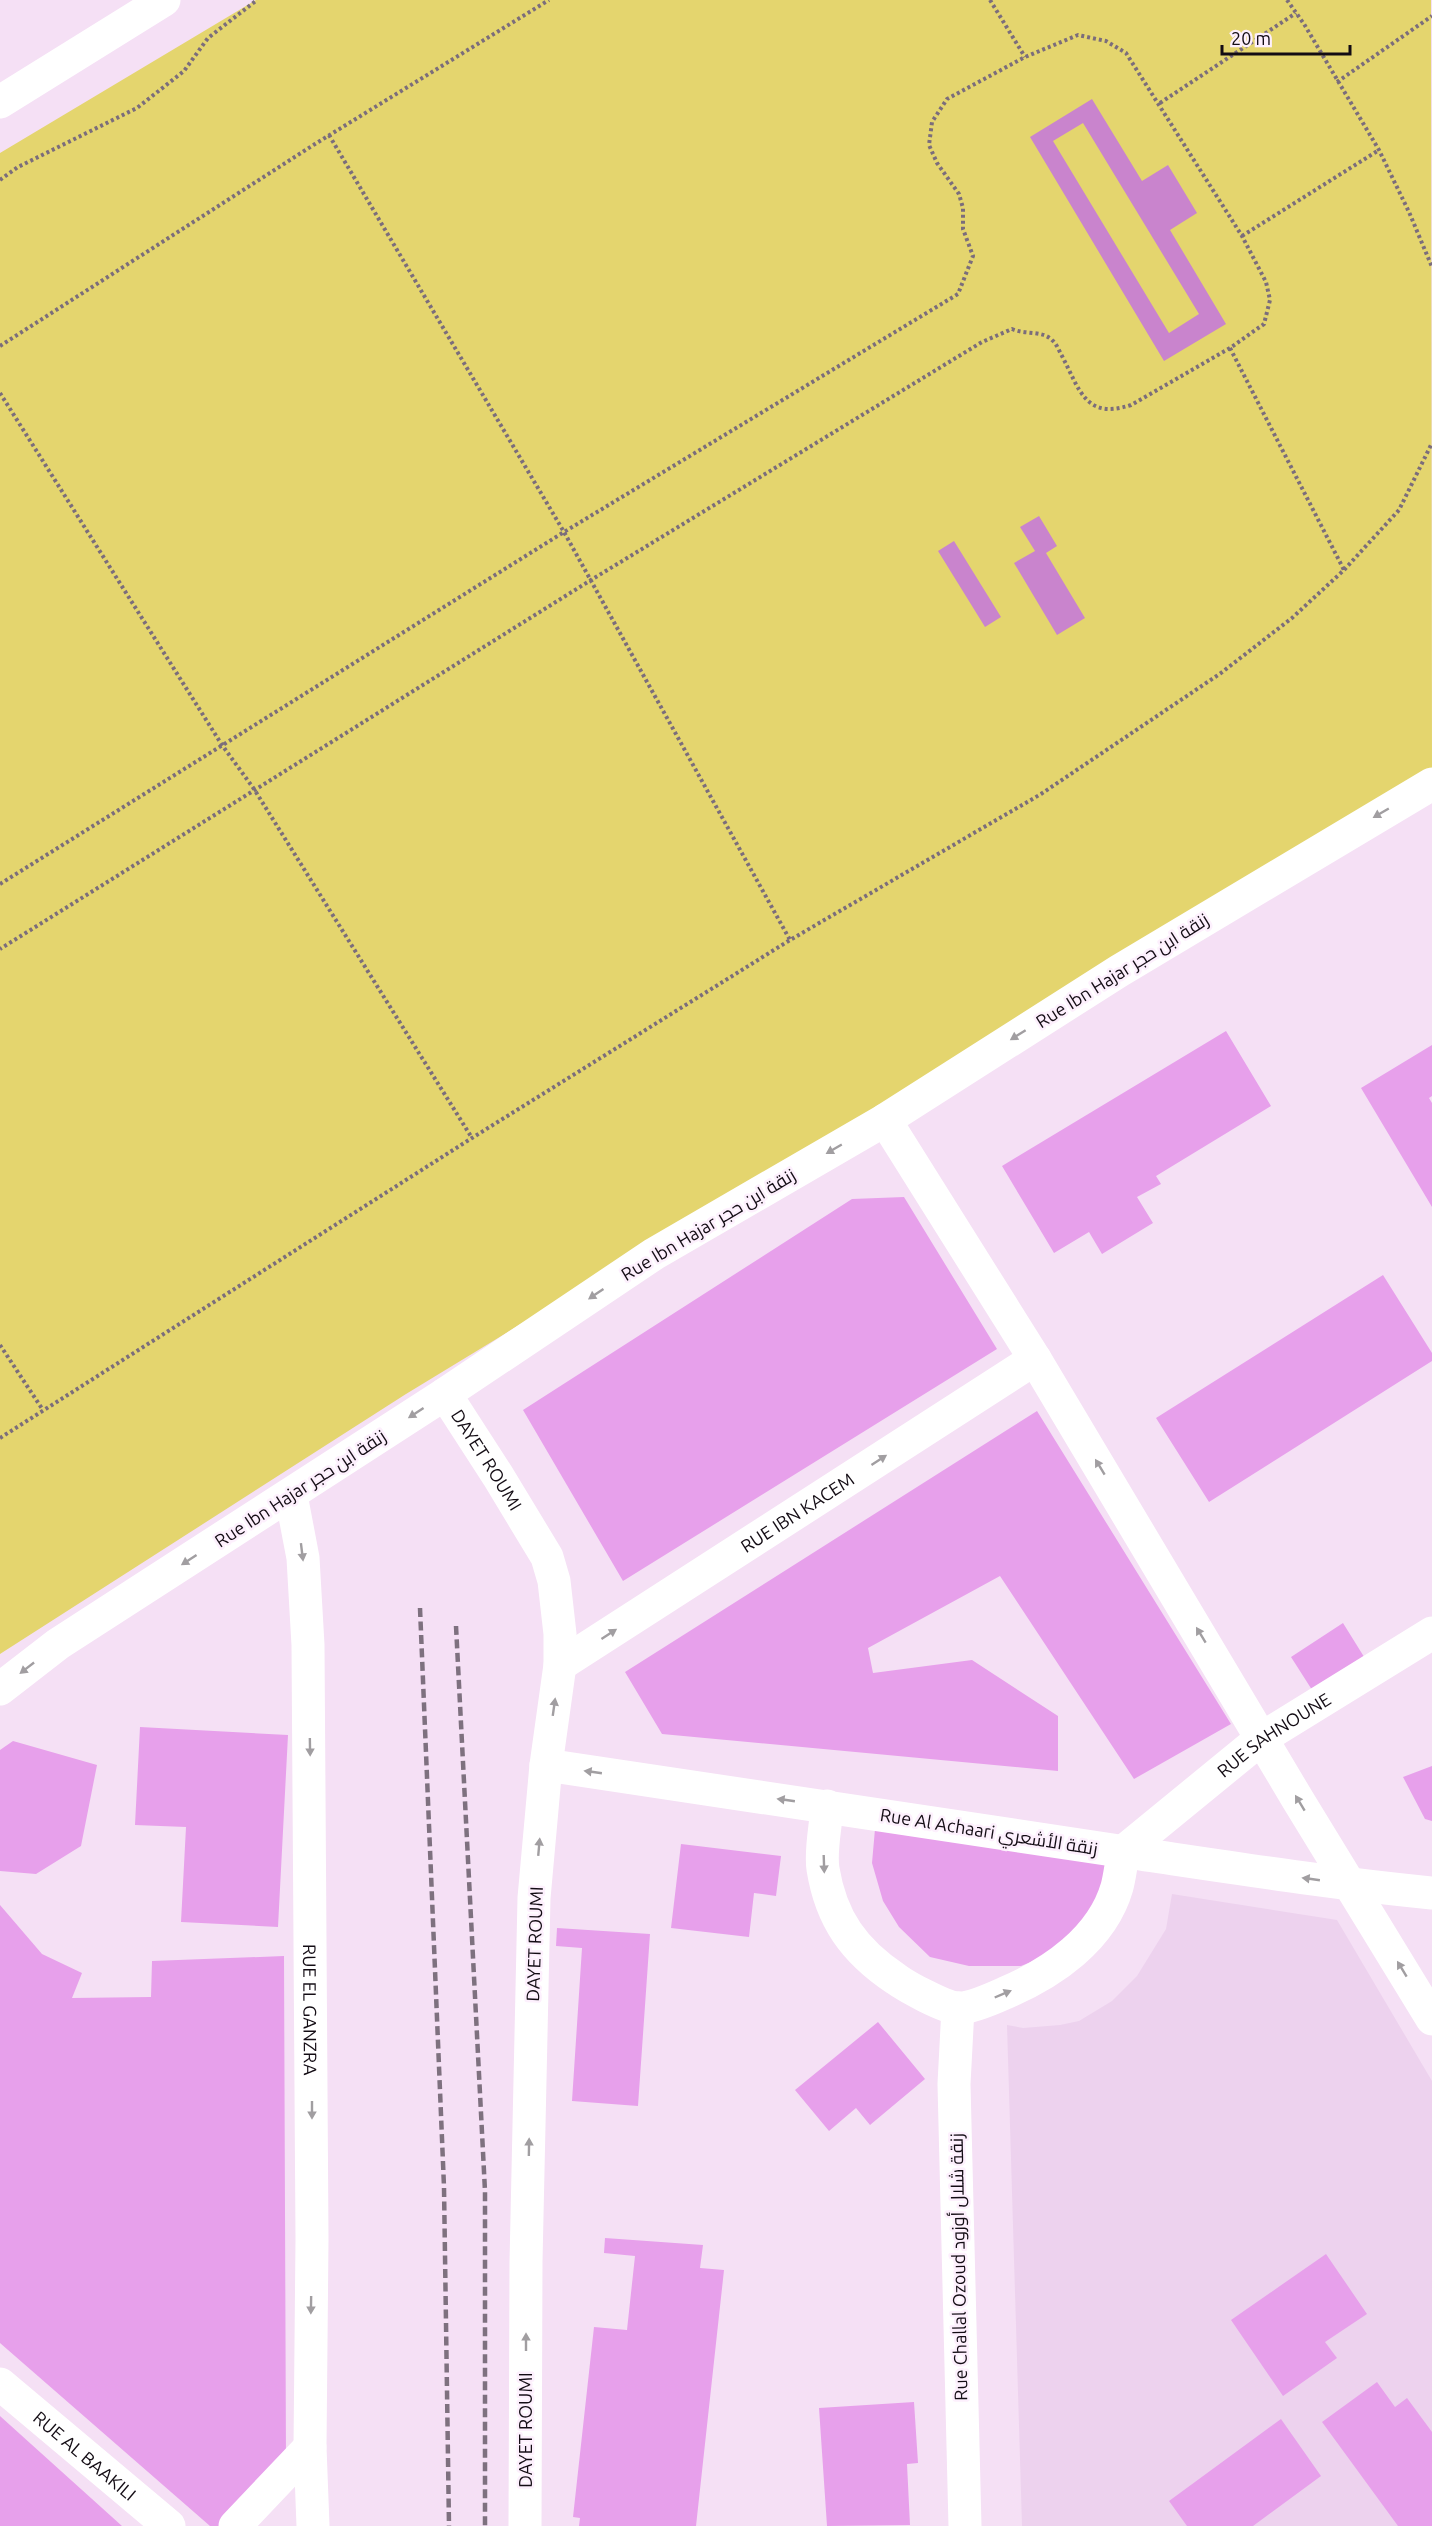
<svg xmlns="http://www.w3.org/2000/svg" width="1432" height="2526" font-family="Ubuntu,Cairo,sans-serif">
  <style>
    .built { fill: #edd2ee }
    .green { fill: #e4d56e }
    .water { fill: #c984cd; fill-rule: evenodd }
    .building { fill: #e7a0eb }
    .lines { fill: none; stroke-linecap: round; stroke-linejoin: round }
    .path { stroke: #7b6d7b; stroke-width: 4; stroke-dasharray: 3 3; stroke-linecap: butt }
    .minor { stroke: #fff; stroke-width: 33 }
    .rail { stroke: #7e717f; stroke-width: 4.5; stroke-dasharray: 9 4.5; stroke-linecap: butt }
    .oneway { fill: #a19ea1 }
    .labels { text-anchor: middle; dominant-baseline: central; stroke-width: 5; stroke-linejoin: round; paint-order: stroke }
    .street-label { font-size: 18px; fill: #130c14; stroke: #fdf0fd }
  </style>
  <rect width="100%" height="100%" fill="#f5e0f5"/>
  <path class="built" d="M1172,1894l165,26 95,161v445h-410l-15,-501 16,3 37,-3 19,-4 33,-20 25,-25 29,-47z"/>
  <path class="green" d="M256,0h1175l1,769 -1026,625 -406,260v-1501z"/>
  <path class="water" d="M1092,99l50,82 26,-16 29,48 -27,17 56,94 -62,37 -134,-224zM1083,123l116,191 -30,19 -116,-192z
    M1039,516l18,30 -11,7 39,65 -28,17 -43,-72 21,-12 -15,-24z
    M954,541l47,76 -16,10 -47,-76z"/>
  <path class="building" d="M1226,1031l45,75 -115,70 5,8 -24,13 16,26 -51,31 -13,-22 -35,21 -52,-87z
    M1432,1045v51l-3,2 3,5v104l-71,-119z
    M904,1197l93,152 -374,232 -100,-171 329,-211z
    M1383,1275l49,78v8l-223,141 -53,-84z
    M1037,1411l194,313 -97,55 -134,-203 -132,72 5,25 99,-13 86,56v55l-396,-37 -37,-62z
    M1343,1623l23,37 -52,33 -23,-36z
    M140,1727l148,8 -10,192 -97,-5 5,-95 -51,-2z
    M13,1741l84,24 -16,81 -45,28 -36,-3v-121z
    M1432,1766v55l-7,-2 -22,-42z
    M875,1829l238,23 -5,53 -33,39 -54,22h-52l-39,-9 -31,-30 -16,-26 -11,-38z
    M681,1844l100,12 -5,40 -22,-3 -5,44 -78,-9z
    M0,1905l42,49 40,19 -10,25 79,-1 1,-36 132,-5 2,505 -58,65h-18l-210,-183z
    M557,1928l93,6 -12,172 -66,-5 10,-153 -26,-2z
    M878,2022l47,57 -55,46 -14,-17 -27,23 -34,-41z
    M605,2238l98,7 -3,23 24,2 -28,256h-117l1,-8 -7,-1 21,-190 33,3 8,-74 -31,-3z
    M1326,2254l41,60 -42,28 12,16 -54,38 -52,-76z
    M1377,2382l18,25 12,-9 25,34v94h-34l-76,-104z
    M914,2402l4,61 -11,1 3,61 -83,1 -8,-118z
    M0,2416l31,28 91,82h-122z
    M1281,2419l40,57 -68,50h-66l-18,-25z"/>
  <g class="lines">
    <path class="path" d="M990,0l35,57
      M1287,0l17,24 75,126 30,62 23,55
      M1337,82l95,-66
      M1160,103l136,-90
      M329,135l235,397 226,408
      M0,180l18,-13 119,-59 47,-37 24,-33 49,-38
      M1242,236l137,-86
      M0,346l315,-202 234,-144
      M1230,348l114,222
      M0,393l222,352 32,44 218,349
      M0,884l564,-352 394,-238 15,-38 -10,-27v-21l-4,-14 -22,-31 -8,-18 3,-23 15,-23 78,-42 53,-22 28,6 20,12 116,183 24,46 4,18 -6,24 -34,24 -99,57c-46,15 -51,-15 -69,-49 -3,-5 -5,-12 -10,-16 -10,-10 -27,-5 -40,-11l-30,13 -391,238 -591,369
      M0,1345l43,65
      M0,1438l472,-300 318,-198 251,-146 180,-121 71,-55 52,-48 55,-60 33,-67"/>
    <g class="minor">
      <path d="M0,102l164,-102"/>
      <path d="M885,1120l150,239 263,441 134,219"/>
      <path id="s1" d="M445,1394l53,82 49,81 7,24 6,53v31l-14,100 -12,133 -8,364 -1,264"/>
      <path id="s2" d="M291,1495l12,63 5,87 4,594 -2,208 3,79"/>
      <path id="s3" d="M560,1665l475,-306"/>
      <path d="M0,1689l58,-45 387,-250 209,-140 231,-134 234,-149 313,-187"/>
      <path d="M546,1765c194,28 387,58 580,87 102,15 203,31 306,41"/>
      <path id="s4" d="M827,1806c-1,20 -7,44 -4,63 8,50 31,82 73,110 11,8 48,28 61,29 12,1 37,-10 48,-15 47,-20 97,-54 112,-106 3,-11 4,-24 7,-36l138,-113 170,-105"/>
      <path d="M958,2008l-4,76 11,442"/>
      <path id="s5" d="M0,2384l169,142"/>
      <path d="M235,2526l75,-79"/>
    </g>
    <path class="rail" d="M420,1608l24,579 5,339
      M456,1626l29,565v335"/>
  </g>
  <defs><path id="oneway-solid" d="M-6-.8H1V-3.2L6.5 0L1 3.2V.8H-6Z" transform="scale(1.5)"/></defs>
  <g class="oneway">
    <use href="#oneway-solid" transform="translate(1381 813) rotate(150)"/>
    <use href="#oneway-solid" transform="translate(1018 1035) rotate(148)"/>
    <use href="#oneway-solid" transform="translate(834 1149) rotate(150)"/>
    <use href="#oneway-solid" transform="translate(596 1294) rotate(146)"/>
    <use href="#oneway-solid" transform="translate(416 1413) rotate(147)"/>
    <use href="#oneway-solid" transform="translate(879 1460) rotate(-33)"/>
    <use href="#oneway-solid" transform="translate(1100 1467) rotate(-121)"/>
    <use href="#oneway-solid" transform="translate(302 1552) rotate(83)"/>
    <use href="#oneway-solid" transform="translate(189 1560) rotate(147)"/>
    <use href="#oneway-solid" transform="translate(609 1634) rotate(-33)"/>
    <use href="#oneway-solid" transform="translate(1201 1635) rotate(-121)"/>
    <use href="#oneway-solid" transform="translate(27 1668) rotate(142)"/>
    <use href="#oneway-solid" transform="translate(554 1707) rotate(-82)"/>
    <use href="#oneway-solid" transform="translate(310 1747) rotate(89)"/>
    <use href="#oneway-solid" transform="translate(593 1772) rotate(-172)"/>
    <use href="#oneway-solid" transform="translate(786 1800) rotate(-172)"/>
    <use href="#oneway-solid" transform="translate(1300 1803) rotate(-121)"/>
    <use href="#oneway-solid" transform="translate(539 1847) rotate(-85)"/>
    <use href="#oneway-solid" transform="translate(824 1864) rotate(88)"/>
    <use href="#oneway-solid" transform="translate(1311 1879) rotate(-172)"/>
    <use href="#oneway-solid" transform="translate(1402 1969) rotate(-121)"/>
    <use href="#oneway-solid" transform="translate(1003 1994) rotate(-23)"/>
    <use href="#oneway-solid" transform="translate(312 2110) rotate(90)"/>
    <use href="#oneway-solid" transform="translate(529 2147) rotate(-89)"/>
    <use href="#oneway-solid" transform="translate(311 2305) rotate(91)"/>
    <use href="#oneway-solid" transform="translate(526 2342) rotate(-90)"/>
  </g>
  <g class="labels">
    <g class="street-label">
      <text transform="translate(1122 970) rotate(-32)">Rue Ibn Hajar زنقة ابن حجر</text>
      <text transform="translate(708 1224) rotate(-31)">Rue Ibn Hajar زنقة ابن حجر</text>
      <text stroke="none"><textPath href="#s1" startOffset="78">DAYET ROUMI</textPath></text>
      <text transform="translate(300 1488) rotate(-33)">Rue Ibn Hajar زنقة ابن حجر</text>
      <text stroke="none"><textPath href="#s3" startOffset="282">RUE IBN KACEM</textPath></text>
      <text stroke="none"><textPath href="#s4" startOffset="704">RUE SAHNOUNE</textPath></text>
      <text transform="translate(989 1831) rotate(9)">Rue Al Achaari زنقة الأشعري</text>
      <text transform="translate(534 1944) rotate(-88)">DAYET ROUMI</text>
      <text stroke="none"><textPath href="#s2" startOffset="516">RUE EL GANZRA</textPath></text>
      <text transform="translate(958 2267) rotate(-91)">Rue Challal Ozoud زنقة شلال أوزود</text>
      <text transform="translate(525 2430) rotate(-90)">DAYET ROUMI</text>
      <text stroke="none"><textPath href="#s5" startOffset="111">RUE AL BAAKILI</textPath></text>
    </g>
  </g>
  <path d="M1222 45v9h128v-9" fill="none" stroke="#130c14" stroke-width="3"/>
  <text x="1231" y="45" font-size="18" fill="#130c14" stroke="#fdf0fd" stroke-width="4.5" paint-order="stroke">20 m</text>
</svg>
